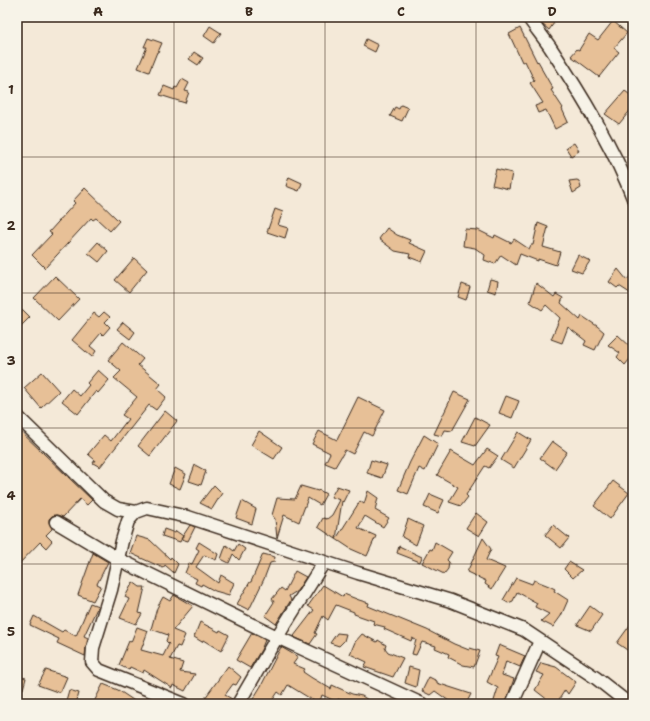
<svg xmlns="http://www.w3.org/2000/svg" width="650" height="721" font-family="'Shantell Sans',sans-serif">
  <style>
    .building { fill: #e7c097; stroke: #3b2a1e }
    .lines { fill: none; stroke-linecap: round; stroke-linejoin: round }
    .minor-casing { stroke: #3b2a1e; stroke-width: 15 }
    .minor { stroke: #f7f3e8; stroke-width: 12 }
    .grid { fill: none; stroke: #3b2a1e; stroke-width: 1; stroke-opacity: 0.55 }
    .neatline { fill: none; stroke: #3b2a1e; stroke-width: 1.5 }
    .grid-label { font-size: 13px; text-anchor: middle; font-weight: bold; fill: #3b2a1e }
  </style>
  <rect width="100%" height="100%" fill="#f4e9d8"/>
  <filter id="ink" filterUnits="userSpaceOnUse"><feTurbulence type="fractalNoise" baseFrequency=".025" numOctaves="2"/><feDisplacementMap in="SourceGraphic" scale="8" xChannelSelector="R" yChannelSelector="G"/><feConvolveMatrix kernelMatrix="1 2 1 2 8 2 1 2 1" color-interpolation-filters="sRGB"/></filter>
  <g filter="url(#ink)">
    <path class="building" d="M537,17h18l-3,4 2,2 -5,7 -7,-6z
      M613,21l14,12 -13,15 5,4 -20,25 -28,-21 6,-7 2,1 10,-16 9,6z
      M210,26l11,7 -7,10 -10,-7z
      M520,28l17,34 1,-1 4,7h-1l12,21 -2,1 12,18 -1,1 6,13 -13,7 -9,-19 -8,3 -3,-7 8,-3 -13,-20 4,-3 -9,-19 -3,1 -12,-26 -1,-2z
      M148,38l14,5 -4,9h-1l-8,20 -11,-4 9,-21h-3z
      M366,39l12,6 -3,7 -12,-6z
      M194,52l9,6 -5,7 -9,-6z
      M182,79l7,4 -4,8 4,1 -4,11 -25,-8 4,-9 10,4 1,-3 2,1z
      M625,91l8,6v10l-14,17 -14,-10z
      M401,105l7,3 -6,13 -12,-5 5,-9 4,2z
      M574,143l5,8 -8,5 -5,-8z
      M496,169l16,4 -3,16 -17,-4z
      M289,177l13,6 -3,8 -13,-5z
      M577,180l2,1 2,7 -8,5 -4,-12z
      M85,188l34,33 -9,10 -14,-13 -3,2 -2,-2 -46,50 -13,-13 20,-21 -3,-2 26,-29 -2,-2z
      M275,209l8,3 -5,13 10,3 -3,10 -18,-6z
      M538,223l10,4 -5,20 17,5 -4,13 -18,-6v2l-18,-7 -4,11 -15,-10 -6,9 -11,-4 1,-5 -10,-7 -12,-2 2,-17 13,1 16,8 1,-3 16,8 3,-4 15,10 2,-4h2z
      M387,228l10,7 13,5 -1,3 18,8 -5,11 -13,-5 1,-3 -15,-3 -16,-12z
      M98,242l10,9 -9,11 -11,-9z
      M578,255l12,6 -8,12 -11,-4z
      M134,258l13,12 -18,22 -14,-12z
      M618,269l9,11 6,-8v23l-14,-9 -2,2 -8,-6z
      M55,276l24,23 -21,22 -24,-23z
      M490,279l8,2 -2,12 -9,-3z
      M536,283l18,14 2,-3 7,4 -2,5 19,17 2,-4 15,10 7,6 -9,18 -11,-5 2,-4 -18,-14 -6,16 -11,-4 9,-21 -14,-13 -4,5 -12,-8z
      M462,284l8,3 -4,13 -8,-3z
      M17,310l3,3 3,-3 7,7 -13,13z
      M104,312l6,5 -5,5 5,5 -7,8 -2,-2 -11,13 6,5 -4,6 -20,-17 22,-27 5,4z
      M123,322l12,10 -5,7 -13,-10z
      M618,335l15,14v6l-8,10 -8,-8 3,-4 -12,-8z
      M123,342l20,17 -5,6 23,19 -4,5 9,8 -10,13 -7,-5 -49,62 -7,-4 2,-3 -7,-6 16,-19 7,6 17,-22 -6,-4 15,-18 -23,-19 7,-7 -13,-11z
      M98,370l11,10 -11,13 -2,-2 -18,23 -16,-13 10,-12 8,7 9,-11 -2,-2z
      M42,372l17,19 -18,17 -17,-20z
      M454,392l16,7 -18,32 -7,-1 -3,6 -8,-2z
      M506,396l13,5 -7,17 -13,-5z
      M358,397l27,13 -13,26 -8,-4 -11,22 -8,-4 -10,17 -10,-4 5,-10 -18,-9 7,-13 18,9z
      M165,411l12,10 -27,35 -12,-10z
      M475,417l15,8 -15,21 -13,-4z
      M17,428l75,72 -5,5 -7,-6 -17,18 -7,-2 -4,1 -3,3v3l3,7 -6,6 6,6 -6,7 -6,-6 -23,24z
      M259,431l23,16 -8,12 -23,-14z
      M518,432l13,8 -17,28 -13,-8z
      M424,435l14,9 -13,27 -6,-3 -11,26 -10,-4 12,-28z
      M552,441l15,11 -12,17 -15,-11z
      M487,449l11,7 -9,12 -4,-2 -19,29 2,2 -7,9 -12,-4 9,-15 -21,-12 14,-24 24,14z
      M371,460l16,5 -5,13 -15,-5z
      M195,465l11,6 -5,14 -12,-4z
      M175,468l11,6 -6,15 -11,-5z
      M613,481l16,12 -19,26 -16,-13z
      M214,485l8,8 -10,16 -12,-6z
      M301,486l17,5 1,-1 7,4 -6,11 -12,-7 -9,24 -15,-7 -7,23 -2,-19 -3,-4 5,-17 18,1z
      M337,486l12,4 -6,12 -1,-1 -6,38 -18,-12 5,-9 4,1 5,-4 8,-15 -9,-3z
      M368,491l10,7 -3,12 14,8 -6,9 -18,-11 -7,12 18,8 -9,20 -16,-7 -15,-10 24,-38 4,3z
      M430,494l14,6 -6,13 -14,-6z
      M242,501l14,8 -4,15 -16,-6z
      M476,513l12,9 -9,14 -13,-8z
      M408,519l15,7 -7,19 -14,-8z
      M190,525l5,2 -7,14 -7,-2z
      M553,525l16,13 -8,10 -16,-13z
      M164,529l11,4 1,-2 7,5 -3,6 -18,-6z
      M136,536l14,4 20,19 1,-2 7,7 -4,9 -9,-8 -2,3 -33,-15z
      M483,538l8,11 -5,11 19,8 -13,21 -7,-5 1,-3 -19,-9z
      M199,542l19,12 -2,6 -12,-5 -8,12 22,16 3,-8 13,8 -5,12 -14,-4 -13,-7 -1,2 -6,-3 2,-4 -12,-6 4,-10 3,1 7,-14 -3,-2z
      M435,542l17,10 -5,8 2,2 -1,7 -4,5 -22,-11 8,-14 2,1z
      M238,544l7,5 -6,11 -6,-6 -4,9 -8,-4 5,-14 8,6z
      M399,546l23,11 -2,5 -23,-9z
      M93,553l15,9 -11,22 4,2 -8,15 -15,-6z
      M263,554l12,3 -1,5 -4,1 -6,16 -15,31 -12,-6 13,-22h1z
      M569,562l13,8 -9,8 -9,-9z
      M295,571l11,6 -9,14 -8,5 2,4 -15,24 -11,-8 9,-14 -2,-3 9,-11 4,3z
      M516,578l16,6 2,-4 15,6 6,3 -1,2 14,9 -7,16 -8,11 -12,-6 8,-7 -14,-7 2,-4 -20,-11 -4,9 -5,2 -5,-3z
      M133,582l7,5h5l-6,26 3,1 -6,10 -16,-6 9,-19 -4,-2z
      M323,585l20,12 1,-3 15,6 10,3 -1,3 59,24 27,14 15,6 1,-2 10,3 -6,16 -11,-2 -15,-8 1,-3 -14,-6 1,-2 -14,-4 -6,13 -4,-1 4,-14 -4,-2 -1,3 -27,-12 1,-2 -12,-3 1,-3 -20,-7v-2l-18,-7 -8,15 -5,-4 -8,17 2,1 -7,10 -14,-6 -2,-2 20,-26 -6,-4z
      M174,595l19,11 -20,24 12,5 -5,12 -3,-1 -7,13 13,4 -3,9 15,2 -10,17 -12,-6 -1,3 -28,-18 -1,3 -13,-6 -1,3 -10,-5 10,-24 2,1 6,-15 11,4 -7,19 22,6 6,-12 -3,-3 2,-6 -17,-6 6,-21 6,-11 7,4z
      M90,603l8,3 -14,30 4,2 -2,9 -1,9 -28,-13 2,-4 -29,-14 4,-9 28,16 2,-2 12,6z
      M590,606l12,9 -11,16 -14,-6z
      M633,621v26l-3,5 -13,-9z
      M200,622l19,10 1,-2 9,5 -8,16 -18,-11 -1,2 -8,-5z
      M252,633l13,7 -4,10 -11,18 -14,-8z
      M337,633l9,1 -2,7 -5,5 -9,-3z
      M362,634l15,8 1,-2 8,5 -1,3 3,4 15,6 -10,19 -29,-10 3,-5 -17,-8 5,-12z
      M499,645l26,11 -5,11 -14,-6 -4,14 12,4 -9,25h-12l5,-16 -11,-6 11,-25 -3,-1z
      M281,647l17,10 -5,7 12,5 -2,3 9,6 19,11 1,-4 20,9 10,2 12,8h-24l-12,-5 -1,3 -15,-7 -3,9 -31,-19 -6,10 -4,-3 -8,12h-20l11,-18z
      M541,663l15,4 20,15 -8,12 -3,-4 -9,14h-3l-18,-14 9,-15 -8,-3z
      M228,666l13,11 -5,8 -3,-1 -8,11 7,4 -1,5h-20l-5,-2 2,-3 -3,-1z
      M409,667l10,3 -3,17 -11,-4z
      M46,670l21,7 -7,16 -22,-8z
      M17,676l9,2 -3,11 -6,-2z
      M429,677l8,4v2l34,11 -5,10h-15l-2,-3 -14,-10 -5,4 -8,-4z
      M103,684l15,6 21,14h-40l-5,-2z
      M69,690l10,3 -3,11h-11z"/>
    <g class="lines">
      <g class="minor-casing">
        <path id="minor" d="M528,17c7,10 15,20 22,30 31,47 63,99 83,151
          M17,416l87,85 14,8 18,3 11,-4 41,9 170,56 93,28 73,29 72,48 33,26
          M136,512l-8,9 -6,20 -11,49 -18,58 -1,14 7,8 85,34
          M56,522l62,37 159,78 145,67
          M238,704l39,-67 47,-75
          M512,704l28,-63"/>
      </g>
      <use href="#minor" class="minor"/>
    </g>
  </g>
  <path class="grid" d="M174,17v687M325,17v687M476,17v687M17,157h616M17,293h616M17,428h616M17,564h616"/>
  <rect width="650" height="721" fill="none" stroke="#f7f3e8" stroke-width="44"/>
  <rect x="22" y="22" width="606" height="677" class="neatline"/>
  <g class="grid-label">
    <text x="98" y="16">A</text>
    <text x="249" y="16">B</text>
    <text x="401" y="16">C</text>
    <text x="552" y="16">D</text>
    <text x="11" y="94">1</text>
    <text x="11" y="230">2</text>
    <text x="11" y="365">3</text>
    <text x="11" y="500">4</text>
    <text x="11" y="636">5</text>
  </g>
</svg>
